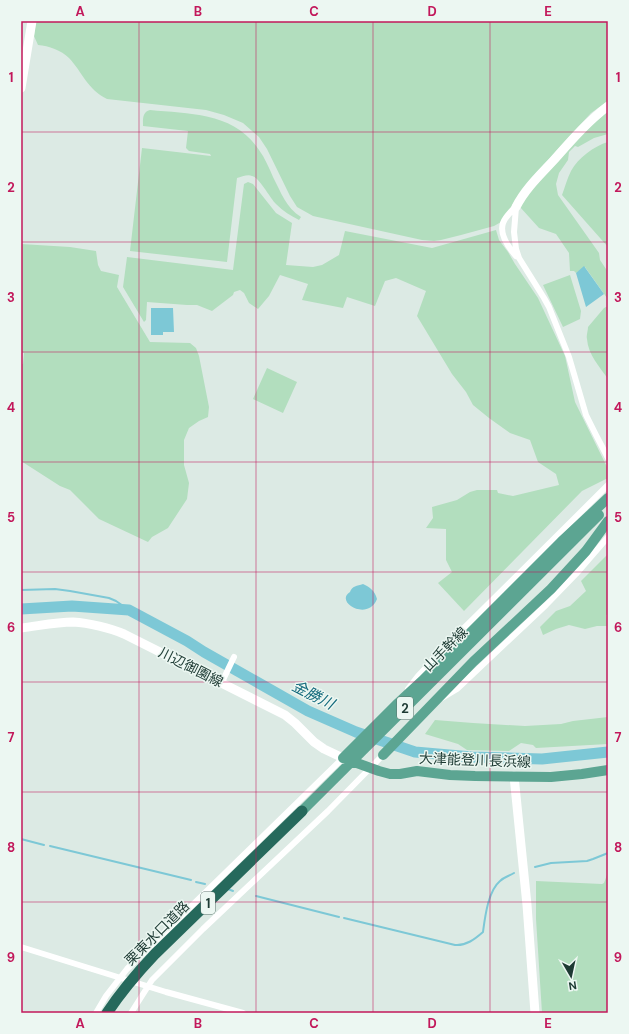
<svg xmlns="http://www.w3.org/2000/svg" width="629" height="1034" font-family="'DM Sans','Noto Sans JP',sans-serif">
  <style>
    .green { fill: #b2debe }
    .water { fill: #7dc8d6 }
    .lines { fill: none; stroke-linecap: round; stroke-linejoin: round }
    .stream { stroke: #7dc8d6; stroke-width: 2 }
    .river { stroke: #7dc8d6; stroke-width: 11 }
    .street { stroke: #fff; stroke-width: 6 }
    .secondary { stroke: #fff; stroke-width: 9 }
    .primary { stroke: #5ca592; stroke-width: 10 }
    .highway { stroke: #26695c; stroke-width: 11 }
    .grid { fill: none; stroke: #c2185b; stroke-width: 1; stroke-opacity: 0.55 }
    .labels { text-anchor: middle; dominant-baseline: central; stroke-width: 3; stroke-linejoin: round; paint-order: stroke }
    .shield { fill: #ecf7f2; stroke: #5b736c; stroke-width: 1 }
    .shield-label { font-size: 13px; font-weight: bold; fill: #1d3a33 }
    .street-label { font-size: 14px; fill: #1d3a33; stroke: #ecf7f2 }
    .water-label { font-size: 15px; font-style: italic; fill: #12697b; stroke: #ecf7f2 }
    .neatline { fill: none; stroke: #c2185b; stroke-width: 1.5 }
    .grid-label { font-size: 13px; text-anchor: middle; font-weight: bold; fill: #c2185b }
  </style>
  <rect width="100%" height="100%" fill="#dceae4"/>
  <path class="green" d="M36,21h572v80l-17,12 -54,59 -20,26 -16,24 -7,4 -33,9 -20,5 -7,1 -12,-1 -109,-24 -16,-9 -7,-11 -23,-47 -8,-12 -16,-14 -19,-8 -18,-5 -99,-11c-20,-10 -24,-26 -38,-41 -8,-8 -20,-12 -31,-13l-4,-9z
    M150,110c40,4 84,2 109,40 6,8 10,18 14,27 8,15 13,31 28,40l-2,3c-8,-4 -16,-9 -23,-16 -6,-6 -17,-27 -24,-28 -4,-2 -11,1 -15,2l-10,84 -97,-11 12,-103 69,8 -1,-2 -21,-3 -3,-3 2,-17 -45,-5c0,-6 -1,-14 7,-16z
    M608,111v23l-14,4 -16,9 -3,-1 -6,6 -1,8 -9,13 -3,11 2,11 41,58 1,7 8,12v25l-1,1 -22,-31 -9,6 -2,-2h-4l-1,-18 -13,-19 -17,-6 -19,-21 5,-10 59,-65z
    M608,142v105l-46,-52c3,-8 5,-16 9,-24 7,-13 23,-25 37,-29z
    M248,182l5,2 23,29 16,10 -6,42 27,2 9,-2 17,-10 6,-24 87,17 64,-18 3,10 9,12 7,12 23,34 27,58 10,46 33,67v9l-26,13 -118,120 -26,-28 14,-11 -6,-12v-31l-20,-1 7,-10 -1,-11 25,-7 13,-8 7,-2h20l1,3 15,3 46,-11 -3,-11 -18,-12 -8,-22 -20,-7 -21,-15 -16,-13 -7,-13 -14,-18 -35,-58 9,-25 -30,-13 -11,3 -10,25 -28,-9 -4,11 -41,-8 6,-16 -28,-9 -11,21 -11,13 -9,-6 -5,-10 -4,-3 -6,2 -1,3 -21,16 -15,-6h-10l-40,-3 -1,18 -2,2 -21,-35 4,-30 106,13 11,-86z
    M21,244l49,3 26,4 2,14 3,6 18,4 -2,12 33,55 40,1 6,5 3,8 10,51 -1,10 -9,4 -10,7 -5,12v25l5,18 -2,16 -19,29 -16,9 -4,5 -49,-23 -29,-29 -10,-4 -39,-25v-97h2l1,-11 -3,-1z
    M570,275l11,36 -1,8 -17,8 -20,-42z
    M608,306v73c-8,-12 -20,-24 -21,-40 -1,-3 1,-8 1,-12l16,-19z
    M267,368l30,14 -14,31 -30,-14z
    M608,554v60l-2,1 1,11h-10l-12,3 -16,-4 -13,4 -13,6 -3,-8 16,-16 14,-5 16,-15 -5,-10z
    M608,717v27l-72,4 -3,-3 -12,-2 -12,8 -42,-1 -9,-6 -33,-10 10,-14 38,3 52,3 36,-2 12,-3z
    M608,872v141h-66l-6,-94v-38l66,3 2,-1z"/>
  <path class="water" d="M584,266l20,28 -18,13 -10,-34z
    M151,308h22l1,24h-11v3h-12z
    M363,584c7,3 12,7 14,15 -9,23 -43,3 -27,-7 2,-6 7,-6 13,-8z"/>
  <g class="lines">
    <path class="stream" d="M21,590l34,-1 15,2 39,7 7,3 13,9
      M21,839l23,6
      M50,846l141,34
      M535,867l16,-4 36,-2 6,-2 15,-6
      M196,882l9,2
      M228,889l5,2
      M256,896l83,21
      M344,918l111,27c11,1 20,-6 28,-13 2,-15 5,-41 17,-51 4,-4 9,-5 14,-8"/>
    <path class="river" d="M21,609l51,-3 57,4 58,31 17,11 104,59 48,21 59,20 57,5 70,2 66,-7"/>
    <path class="street" d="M515,207c-4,5 -10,10 -12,16 -4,12 6,25 13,33
      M516,207l-2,25 2,17 3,9 25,40 5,9 20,50 17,58 10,20 12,23
      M222,682l12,-25
      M408,689l10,-13 35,-37 155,-154
      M442,698l15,-9 89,-84 30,-31 32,-37
      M21,947l145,45 77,21
      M96,1013l10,-17 21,-27 216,-211
      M131,1013l21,-33 51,-51 125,-118 55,-56"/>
    <path class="secondary" d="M21,88l11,-67
      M516,207c9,-18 24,-32 37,-46 17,-19 34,-39 55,-55
      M21,628c17,-2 35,-6 52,-6 16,1 37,6 51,12l161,81 10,8 19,19 10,7 19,9
      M514,776l13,129 8,108"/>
    <path class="primary" d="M608,498l-47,44 -139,139 -26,24 -53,53 36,13 11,3h10l17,-3 33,4 25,1 76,1 31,-3 26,-4
      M383,755l90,-93 78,-73 35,-38 22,-30
      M302,811l297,-296"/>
    <path class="highway" d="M107,1013c14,-21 30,-40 48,-59l147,-143"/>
  </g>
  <path class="grid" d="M139,21v992M256,21v992M373,21v992M490,21v992M21,132h587M21,242h587M21,352h587M21,462h587M21,572h587M21,682h587M21,792h587M21,902h587"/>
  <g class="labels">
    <g class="shield">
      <rect x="397" y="697" width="16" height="22" rx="3"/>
      <rect x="201" y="892" width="14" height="22" rx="3"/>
    </g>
    <g class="shield-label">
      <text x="405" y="708">2</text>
      <text x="208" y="903">1</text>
    </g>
    <g class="street-label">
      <text transform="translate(445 649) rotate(-45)">山手幹線</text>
      <text transform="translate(191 667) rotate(27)">川辺御園線</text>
      <text transform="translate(475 760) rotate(2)">大津能登川長浜線</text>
      <text transform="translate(157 933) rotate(-45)">栗東水口道路</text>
    </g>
    <g class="water-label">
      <text transform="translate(313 695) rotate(27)">金勝川</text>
    </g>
  </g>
  <rect width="629" height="1034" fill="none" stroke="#ecf7f2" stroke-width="44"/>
  <g transform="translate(571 976) rotate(171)" stroke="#ecf7f2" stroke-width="3" paint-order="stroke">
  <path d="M0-3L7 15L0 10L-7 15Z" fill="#1d3a33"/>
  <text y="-6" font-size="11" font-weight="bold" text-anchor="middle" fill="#1d3a33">N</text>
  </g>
  <rect x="22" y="22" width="585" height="990" class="neatline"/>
  <g class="grid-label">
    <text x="80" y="16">A</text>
    <text x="198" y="16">B</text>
    <text x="314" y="16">C</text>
    <text x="432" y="16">D</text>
    <text x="548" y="16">E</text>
    <text x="11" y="82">1</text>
    <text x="618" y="82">1</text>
    <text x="11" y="192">2</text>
    <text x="618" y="192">2</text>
    <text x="11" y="302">3</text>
    <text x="618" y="302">3</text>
    <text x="11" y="412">4</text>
    <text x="618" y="412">4</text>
    <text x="11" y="522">5</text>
    <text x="618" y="522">5</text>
    <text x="11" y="632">6</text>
    <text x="618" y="632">6</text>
    <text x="11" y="742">7</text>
    <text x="618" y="742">7</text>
    <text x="11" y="852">8</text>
    <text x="618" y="852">8</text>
    <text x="11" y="962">9</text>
    <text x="618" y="962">9</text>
    <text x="80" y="1028">A</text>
    <text x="198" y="1028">B</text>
    <text x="314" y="1028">C</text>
    <text x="432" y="1028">D</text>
    <text x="548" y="1028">E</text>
  </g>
</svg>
